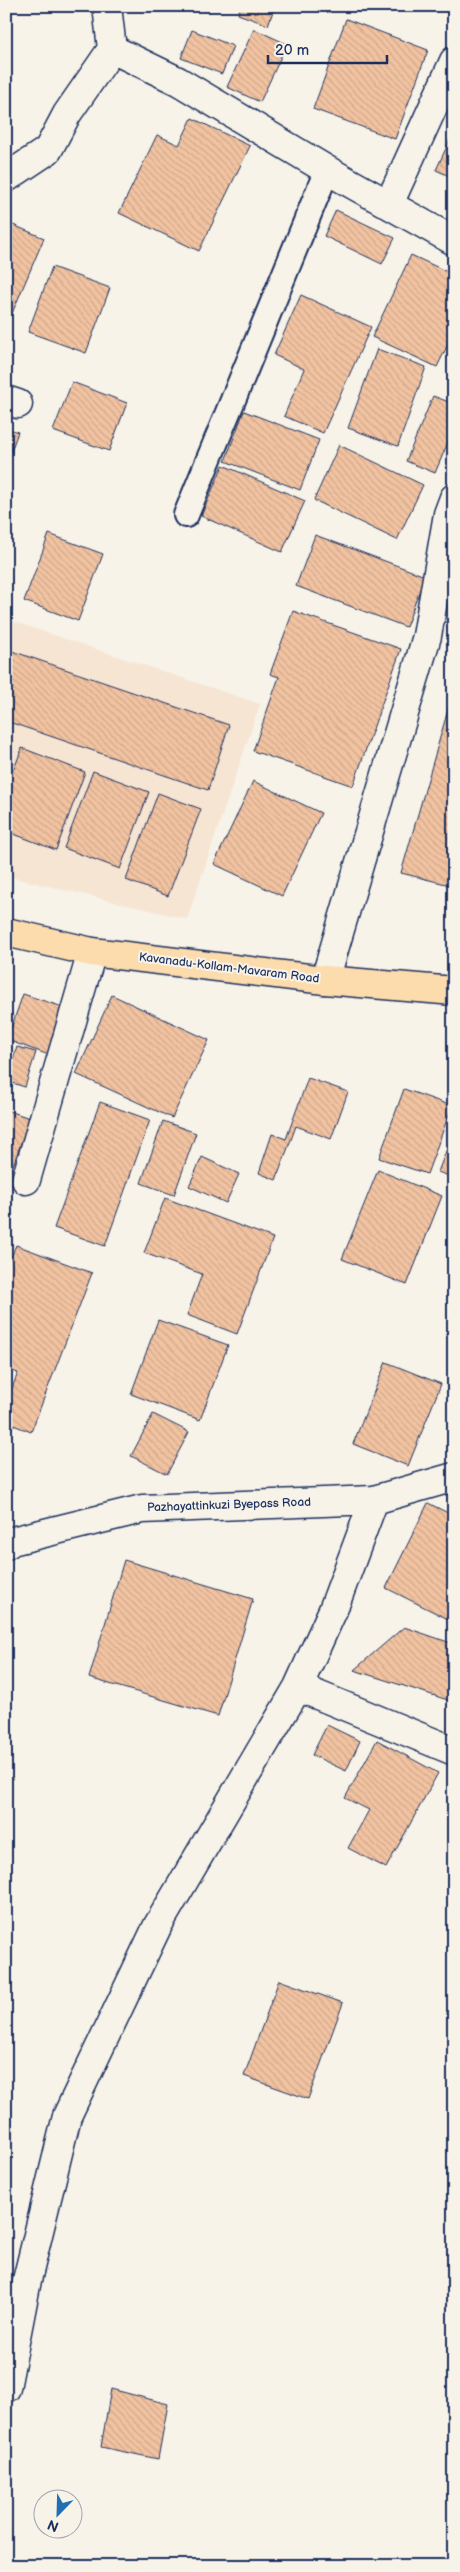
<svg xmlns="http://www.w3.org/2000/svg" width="460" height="2572" font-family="'Balsamiq Sans',sans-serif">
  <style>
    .built { fill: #f6e5d3 }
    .building { fill: url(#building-back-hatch); stroke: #1b2f5e }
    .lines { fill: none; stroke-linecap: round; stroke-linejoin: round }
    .lane-casing { stroke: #1b2f5e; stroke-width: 28 }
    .street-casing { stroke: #1b2f5e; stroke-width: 31 }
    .primary-casing { stroke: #1b2f5e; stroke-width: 31 }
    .lane { stroke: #f7f3e8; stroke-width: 24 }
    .street { stroke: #f7f3e8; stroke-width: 28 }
    .primary { stroke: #fcdcac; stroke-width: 28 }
    .labels { text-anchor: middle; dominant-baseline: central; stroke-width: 4; stroke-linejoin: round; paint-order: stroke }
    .street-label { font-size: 12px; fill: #1b2f5e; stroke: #f7f3e8 }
  </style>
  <defs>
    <pattern id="building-back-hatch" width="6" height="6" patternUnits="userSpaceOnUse" patternTransform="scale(1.25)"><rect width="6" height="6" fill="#f2c3a1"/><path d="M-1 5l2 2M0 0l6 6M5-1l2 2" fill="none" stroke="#cfa88d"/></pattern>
  </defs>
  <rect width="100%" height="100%" fill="#f7f3e8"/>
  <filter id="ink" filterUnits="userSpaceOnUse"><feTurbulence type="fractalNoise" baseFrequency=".02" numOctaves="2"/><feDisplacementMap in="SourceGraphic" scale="10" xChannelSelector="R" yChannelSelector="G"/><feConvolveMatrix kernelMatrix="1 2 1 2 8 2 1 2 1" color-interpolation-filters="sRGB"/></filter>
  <g filter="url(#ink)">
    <path class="built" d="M6,619l254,85 -73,215 -181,-43z"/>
    <path class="building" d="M241,6h34l-7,19 -30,-11z
      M346,19l82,31 -33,89 -82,-30z
      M254,29l33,15 -27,58 -33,-15z
      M192,30l41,16 -11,28 -41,-16z
      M192,118l58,28 -51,105 -80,-38 38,-78 22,10z
      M454,131v47l-18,-8z
      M336,210l59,28 -13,26 -58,-28z
      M6,222l38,16 -34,80 -4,-2z
      M411,255l43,20v57l-17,35 -65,-30z
      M52,267l58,21 -24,65 -58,-21z
      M301,295l70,32 -48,106 -39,-17 20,-47 -30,-14z
      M377,349l49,18 -28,79 -50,-18z
      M72,382l55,21 -18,48 -56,-20z
      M433,396l21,8v24l-19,45 -29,-12z
      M244,411l75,29 -19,50 -75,-29z
      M6,428l12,4 -12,33z
      M339,445l84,40 -26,55 -83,-40z
      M223,465l82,36 -23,51 -81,-36z
      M49,534l54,20 -25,67 -54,-20z
      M315,535l110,41 -19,51 -110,-41z
      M293,611l108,38 -48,137 -100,-35 26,-74 -9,-3z
      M6,649l223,76 -21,65 -202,-69z
      M454,689v197l-53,-13z
      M22,748l63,24 -29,78 -50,-19v-65l8,3z
      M93,771l56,21 -29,77 -56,-21z
      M253,781l68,32 -39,83 -68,-32z
      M158,793l43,16 -33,87 -42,-16z
      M23,994l43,14 -17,47 -42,-15z
      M112,995l97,45 -37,78 -96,-44z
      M17,1047l19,5 -11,35 -19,-6z
      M308,1078l40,14 -17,47 -35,-13 -20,54 -17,-7 13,-39 14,5z
      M404,1089l48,17 -25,68 -48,-16z
      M100,1102l50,18 -45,126 -51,-18z
      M6,1110l24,8 -24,67z
      M163,1121l33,12 -22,62 -33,-12z
      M454,1130v48l-16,-6z
      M202,1157l37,17 -13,29 -37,-17z
      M378,1170l64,26 -35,89 -65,-26z
      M165,1198l108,40 -36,96 -50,-19 15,-41 -58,-21z
      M16,1245l76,28 -61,159 -25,-10v-19l12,-30 -12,-4v-100z
      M158,1320l70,25 -28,75 -69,-26z
      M386,1362l55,22 -33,82 -55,-22z
      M153,1414l36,18 -22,42 -36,-18z
      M428,1503l26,13v106l-68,-34z
      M124,1560l129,39 -35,117 -129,-38z
      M404,1627l50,17v58l-100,-32z
      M327,1725l33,16 -14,30 -34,-16z
      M377,1740l61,33 -52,95 -38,-20 21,-38 -24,-12z
      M279,1980l64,23 -35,96 -64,-23z
      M111,2389l57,15 -10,55 -57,-12z"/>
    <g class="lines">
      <g class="lane-casing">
        <path id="lane" d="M186,515l141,-345"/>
      </g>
      <g class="street-casing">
        <path id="street" d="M107,6l5,43 66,32 149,89 127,71
          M6,178l42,-28 19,-36 45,-65
          M389,204l65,-143
          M6,400l12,4
          M325,980l102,-344 21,-122 6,-16
          M26,1180l66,-228
          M6,1545l6,-4 130,-32 232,-9 80,-23
          M298,1687l156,64
          M6,2388l21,-108 40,-164 91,-191 140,-238 35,-77 41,-110"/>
      </g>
      <g class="primary-casing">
        <path id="primary" d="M6,932l86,20 233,28 129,11"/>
      </g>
      <use href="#lane" class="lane"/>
      <use href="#street" class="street"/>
      <use href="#primary" class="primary"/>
    </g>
  </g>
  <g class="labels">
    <g class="street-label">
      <text transform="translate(229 968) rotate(7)">Kavanadu-Kollam-Mavaram Road</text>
      <text transform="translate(229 1505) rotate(-2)">Pazhayattinkuzi Byepass Road</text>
    </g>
  </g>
  <rect width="460" height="2572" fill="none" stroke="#f7f3e8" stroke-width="25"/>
  <rect x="12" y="12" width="435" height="2547" fill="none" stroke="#1b2f5e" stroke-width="2" filter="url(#ink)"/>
  <g transform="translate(58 2514) rotate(203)"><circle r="24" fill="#f7f3e8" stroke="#9fa5b1"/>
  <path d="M0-4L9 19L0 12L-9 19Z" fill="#1f6fb2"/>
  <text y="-8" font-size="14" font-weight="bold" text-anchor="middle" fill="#1b2f5e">N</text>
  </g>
  <path d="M268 55v8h119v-8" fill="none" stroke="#1b2f5e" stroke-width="2.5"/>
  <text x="275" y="55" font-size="15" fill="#1b2f5e" stroke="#f7f3e8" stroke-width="4" paint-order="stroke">20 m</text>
</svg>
